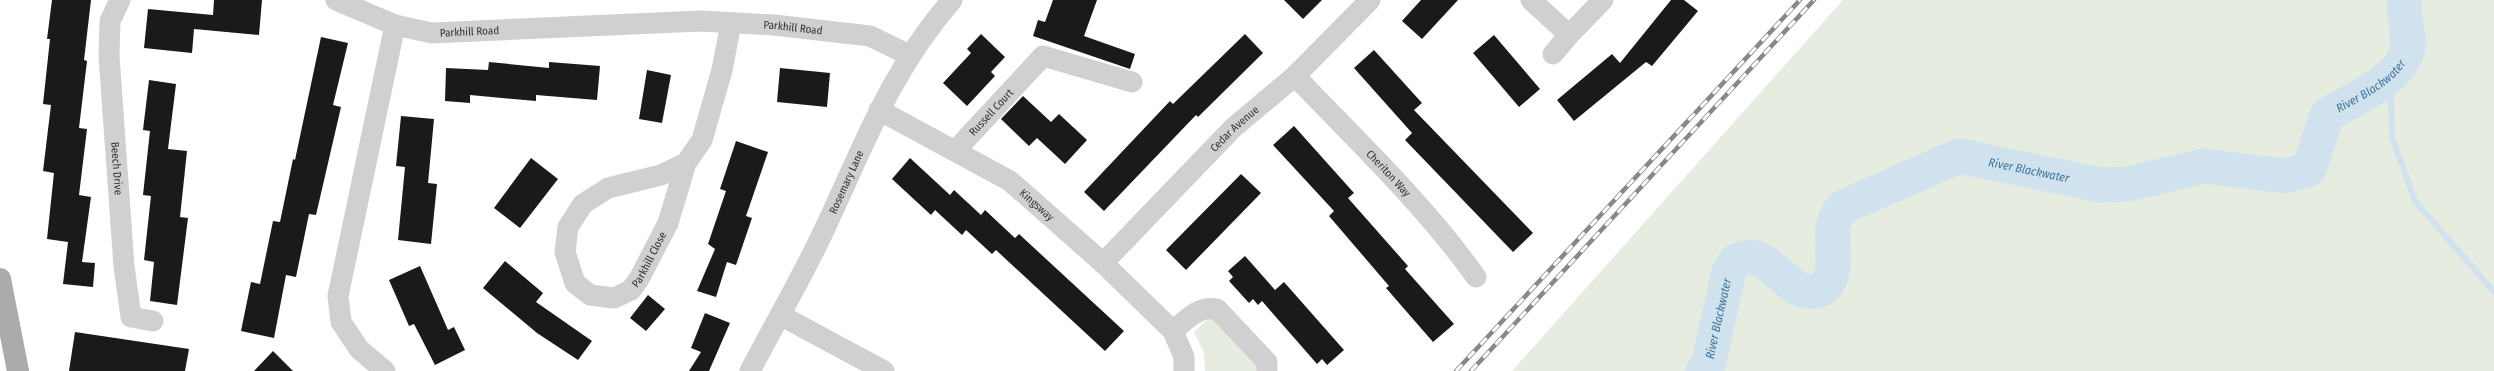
<svg xmlns="http://www.w3.org/2000/svg" width="2494" height="371" font-family="'Fira Sans Condensed',sans-serif">
  <style>
    .green { fill: #e6ecdf }
    .lines { fill: none; stroke-linecap: round; stroke-linejoin: round }
    .stream { stroke: #cfe2ee; stroke-width: 6 }
    .river { stroke: #cfe2ee; stroke-width: 35 }
    .building { fill: #1a1a1a }
    .minor { stroke: #d0d0d0; stroke-width: 21 }
    .major { stroke: #ababab; stroke-width: 22 }
    .rail-casing { stroke: #888; stroke-width: 4.5 }
    .rail { stroke: #fff; stroke-width: 3; stroke-dasharray: 9; stroke-linecap: butt }
    .labels { text-anchor: middle; dominant-baseline: central; stroke-width: 4; stroke-linejoin: round; paint-order: stroke }
    .street-label { font-size: 11px; fill: #333; stroke: #fff }
    .water-label { font-size: 12px; font-style: italic; fill: #3f7597; stroke: #fff }
  </style>
  <rect width="100%" height="100%" fill="#fff"/>
  <path class="green" d="M1843,0h651v371h-982z
    M1212,315l44,45 3,11h-54l-1,-18 -10,-21z"/>
  <g class="lines">
    <path class="stream" d="M2390,76l2,61 23,64 79,91"/>
    <path class="river" id="s1" d="M1703,371l6,-10 20,-90 7,-10c29,-14 42,19 65,29 5,2 12,2 18,0 22,-10 11,-43 14,-62 1,-8 5,-15 10,-21l116,-51 142,29 27,-1 75,-18 82,10 24,-7 18,-54c26,-16 77,-36 81,-69 1,-15 -6,-31 -3,-46"/>
  </g>
  <path class="building" d="M52,0h39l-7,60 3,1 -8,67 8,1 -8,66 12,2 -9,65 13,1 -2,24 -30,-3 5,-42 -21,-3 7,-66 -11,-2 8,-66 -8,-1 7,-65h-3z
    M214,0h48l-3,35 -65,-6 -2,24 -48,-5 4,-39 65,6z
    M1053,0h44l-13,36 51,18 -5,15 -97,-33 5,-16 7,2z
    M1284,0h38l-19,19z
    M1421,0h37l-36,39 -20,-18z
    M1671,0h13l14,11 -46,55 -6,-4 -72,59 -17,-21 55,-46 8,9z
    M981,34l24,23 -14,15 4,4 -28,30 -24,-23 28,-30 -4,-4z
    M1245,34l18,19 -65,64 -2,-2 -92,96 -20,-19 86,-91 3,3z
    M1494,35l46,54 -21,18 -46,-54z
    M321,37l27,6 -15,62 8,2 -25,108 -7,-1 -13,63 -10,-2 -12,63 -33,-7 10,-49 9,2 13,-63 7,1 13,-63 2,1z
    M1374,50l48,53 -8,7 119,123 -20,19 -108,-112 7,-7 -58,-65z
    M489,62l60,6v-6l51,4 -3,34 -61,-5v6l-66,-6v8l-25,-2 1,-33 42,2z
    M780,68l50,5 -3,34 -50,-5z
    M647,70l24,5 -9,48 -23,-4z
    M149,80l27,4 -8,65 19,2 -7,66 8,1 -11,87 -27,-4 4,-39 -10,-2 7,-64 -8,-1 7,-64 -7,-1z
    M1023,96l28,26 8,-8 28,26 -22,24 -28,-26 -8,8 -28,-27z
    M401,116l33,3 -6,64 9,1 -6,60 -33,-4 7,-73 -9,-1z
    M1294,126l60,67 -6,5 60,68 -3,3 49,55 -21,18 -47,-54 3,-2 -60,-70 5,-5 -61,-66z
    M736,141l32,11 -22,64 6,2 -16,47 -9,-3 -11,35 -19,-6 18,-42 -7,-5 18,-53 -6,-2z
    M531,158l27,21 -38,49 -26,-20z
    M910,158l40,37 4,-5 27,25 4,-5 30,28 4,-4 105,97 -19,20 -109,-101 -4,4 -26,-24 -4,5 -27,-25 -4,5 -39,-36z
    M1241,174l20,19 -75,77 -20,-20z
    M1245,256l30,34 9,-8 60,68 -17,15 -5,-6 -5,5 -55,-63 -4,4 -5,-6 -4,4 -20,-22 4,-4 -5,-6z
    M505,261l38,32 -7,9 56,39 -14,19 -41,-27 -54,-45z
    M420,266l28,64 6,-3 11,23 -30,15 -21,-41 -5,2 -20,-46z
    M648,295l17,14 -19,22 -16,-13z
    M705,313l25,10 -21,48h-20l12,-19 -10,-4z
    M75,332l114,17 -4,22h-116z
    M273,351l20,20h-39z"/>
  <g class="lines">
    <g class="minor">
      <path id="s2" d="M120,0l-10,21 -1,35 15,210 7,51 22,4"/>
      <path d="M336,0l59,25"/>
      <path d="M1531,0l38,35 34,-35"/>
      <path d="M1553,54l16,-19"/>
      <path id="s3" d="M1295,76c62,65 128,127 181,201"/>
      <path id="s4" d="M879,110l131,71 93,82 70,68 11,26v14"/>
      <path id="s5" d="M955,151l88,-95 89,26"/>
      <path id="s6" d="M686,163l-25,12 -53,13 -25,16 -15,23 -3,25 10,31 15,12 24,3 17,-8 8,-11 29,-56 18,-60 16,-23 20,-70 9,-47"/>
      <path id="s7" d="M1103,263l130,-135 62,-52 75,-76"/>
      <path d="M780,315l104,56"/>
      <path d="M1173,331c14,-12 25,-25 44,-22l50,53v9"/>
      <path id="s8" d="M385,371l-26,-22 -18,-27 -3,-26 57,-271 37,8 269,-12 73,4 96,11 39,19"/>
      <path id="s9" d="M750,371c25,-48 53,-95 76,-145 38,-81 65,-156 126,-226"/>
    </g>
    <path class="major" d="M0,279l18,92"/>
    <g class="rail-casing">
      <path id="rail" d="M1456,371l344,-371
        M1471,371l343,-371"/>
    </g>
    <use href="#rail" class="rail"/>
  </g>
  <g class="labels">
    <g class="street-label">
      <text stroke="none"><textPath href="#s8" startOffset="769">Parkhill Road</textPath></text>
      <text stroke="none"><textPath href="#s8" startOffset="445">Parkhill Road</textPath></text>
      <text stroke="none"><textPath href="#s5" startOffset="53">Russell Court</textPath></text>
      <text stroke="none"><textPath href="#s7" startOffset="188">Cedar Avenue</textPath></text>
      <text stroke="none"><textPath href="#s2" startOffset="171">Beech Drive</textPath></text>
      <text stroke="none"><textPath href="#s3" startOffset="135">Cheriton Way</textPath></text>
      <text stroke="none"><textPath href="#s9" startOffset="212">Rosemary Lane</textPath></text>
      <text stroke="none"><textPath href="#s4" startOffset="185">Kingsway</textPath></text>
      <text stroke="none"><textPath href="#s6" startOffset="295">Parkhill Close</textPath></text>
    </g>
    <g class="water-label">
      <text stroke="none"><textPath href="#s1" startOffset="894">River Blackwater</textPath></text>
      <text stroke="none"><textPath href="#s1" startOffset="499">River Blackwater</textPath></text>
      <text stroke="none"><textPath href="#s1" startOffset="55">River Blackwater</textPath></text>
    </g>
  </g>
</svg>
